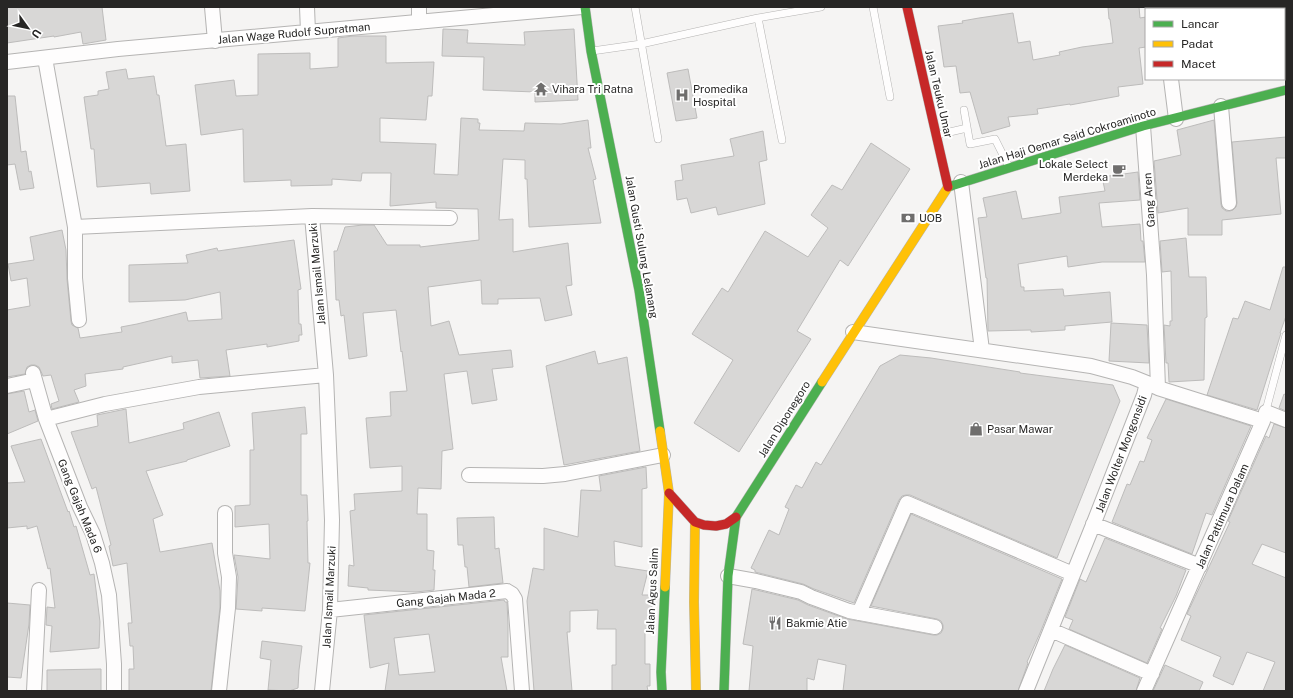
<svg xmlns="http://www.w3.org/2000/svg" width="1293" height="698" font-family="'Public Sans',sans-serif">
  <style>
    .building { fill: #d8d7d6; stroke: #bdbcbb; fill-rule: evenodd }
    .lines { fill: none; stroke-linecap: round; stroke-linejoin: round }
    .lane-casing { stroke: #b5b4b3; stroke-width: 8 }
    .street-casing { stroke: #b5b4b3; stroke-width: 16 }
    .fast-casing { stroke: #b5b4b3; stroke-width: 10 }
    .slow-casing { stroke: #b5b4b3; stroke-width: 10 }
    .jam-casing { stroke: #b5b4b3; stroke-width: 10 }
    .lane { stroke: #fefdfd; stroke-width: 7 }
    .street { stroke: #fefdfd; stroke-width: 14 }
    .fast { stroke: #4caf50; stroke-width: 9 }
    .slow { stroke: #ffc107; stroke-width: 9 }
    .jam { stroke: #c62828; stroke-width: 9 }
    .labels { text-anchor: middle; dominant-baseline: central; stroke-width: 4; stroke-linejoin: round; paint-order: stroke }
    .street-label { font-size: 11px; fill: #272625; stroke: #fff }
    .poi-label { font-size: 11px; fill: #272625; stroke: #fff; text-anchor: start }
  </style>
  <rect width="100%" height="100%" fill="#f5f4f3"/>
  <path class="building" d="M7,7h95l4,33 -23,4 -2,-12 -27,5v-1l-47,7z
    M1108,7h31l1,11 6,-1v30l-7,1 4,36 -25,3 1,9 -49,9v-1l-33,5 1,5 -30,3 2,9 -28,8 -12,-42 -10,1 -4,-27 -12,1 -6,-41 25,-3 -1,-2 17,-3 34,-5 5,30 12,-2 3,19 27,-5 -1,-3 23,-5 31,-4 -3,-24h-1z
    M443,29l25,1 -1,13 58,2 -1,-13 50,-3 4,71 -43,2v-10l-52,-2 1,-33 -42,-1z
    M353,36h33v27l48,-1 -2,34h-4l-2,24 -46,-2v24l56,2 -2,30 24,1 3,-57 17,1v4h2l-1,7 45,1 1,-8 36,1 27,-4 3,28h-3l8,31 -3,1 8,43 -72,4 -2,-48h-2v-19l-22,-1 -4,61 14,-1v33l55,-9 4,42 -6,1 6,29 -27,6 -5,-23 -42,1v5h-16l-1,-24 -53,7 3,39 18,-5 10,34 52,-5 2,17 -21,2 5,31 -25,4 -5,-33 -23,3 9,75 -11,2 -1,38 -23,-1 -1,26h10v36l7,1 -1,19h2l-1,20 -18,2 -48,-2v-2l-20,-2 1,-21 5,1 -4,-55 5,-1 -1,-16 48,-3v-25l-32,2 -4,-50 25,-2 -1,-24 17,-1 -5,-40 -1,1 -5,-42 -33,3 4,43 -18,3 -5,-44 -3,1 -2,-16h-3l-2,-49h3l8,-24 18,-2h11l13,20h33v2l59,-7 -1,-31 -42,-1v-6l-46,4 1,-33h-29l-1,8 -29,-2v6l-41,1v-6l-47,2 -1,-53 -42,6 -6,-50 39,-5 2,16 22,-1v-41l52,-1v16l28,-2v-29z
    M126,69l2,10 26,-3 3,19h2l7,51 20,-2 4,47 -39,3 -1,-11 -53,4 -3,-38h-3l-7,-52 14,-2v-4l11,-2 -3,-17z
    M688,69l9,49 -21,3 -9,-48z
    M7,96h8l6,56 5,-1 3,21 2,-1 3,17 -14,2 -5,-26 -8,1z
    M1214,120l7,84 1,4 4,3h4l3,-1 3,-3 1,-4 -5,-61 54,-5v21h-10l5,56 -59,6v15h-34v-27l-30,5 -4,-52 27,-6 -4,-25z
    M763,131l4,29 -8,2 6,42 -47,11 -2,-8 -25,6 -4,-15 -10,2 -2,-19 8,-1 -2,-15 53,-9 -4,-17z
    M871,143l39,26 -62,97 -8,-6 -43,71 14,8 -72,113 -45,-29 39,-63 -41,-26 30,-46 6,4 37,-61 43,26 20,-29 -17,-13 21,-30 10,5z
    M1138,172l2,28 -41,3 3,24 38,-3 1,17h2l2,21h-43l-34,5 -1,-11 -49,8 3,23h3v4l39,-2 1,7 46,-4 2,30 -47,4v4l-34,2v-2l-43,1 -1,-53h-1l-8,-60 9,-1 -4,-19 33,-7 6,28 39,-6 -2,-16 46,-6 -3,-14z
    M62,230l4,20 1,29 4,42 1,4 6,3 2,10 42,-6 -1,-5 16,-3 49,-12 2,9 34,-2 -2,-27 -35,8 -56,2v-37l59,-2 -2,-8 31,-7 1,3 76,-11 7,49 -3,1 1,34h2l1,11h-3v6l-32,6v-3l-41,6 4,26 -30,2 -2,-18 -26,3v-7l-49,11v2l-38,5 1,12 -12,4 5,12 -27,7 -1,-5 8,-3 -8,-26 -8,1 -4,-9 -4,-2h-4l-4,2 -2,7 -18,3v-67l23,-4 -3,-28 -16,3 -3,-17 26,-4 -4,-23z
    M1186,238l3,39h17l1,40 -2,1 -1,62 -35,2 -1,-19h-2l-2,-38 6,1v-5h2l-1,-50 -9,1 -2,-31z
    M1283,267h3v49l-6,17h1l-24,77 -50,-15 26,-77 5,1 7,-18 25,9z
    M1111,323l36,2 2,38 -40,-2z
    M595,351l3,13 29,-7 13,94 -76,14 -18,-99z
    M900,355l31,3 89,14v1l93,12 7,16 -63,157 -147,-63h-4l-4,1 -3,4 -45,103 -40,-14 -11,-5 -48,-12v-2l-4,-2 18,-38 10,5 10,-26 -4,-2 11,-22 6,3 14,-26 5,3 59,-99z
    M24,391l5,21 6,-2 3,11 -31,13v-40z
    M1284,394l2,1v16l-7,-3z
    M1166,399l85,27 -39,89 -6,-2 -14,41 -80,-32 15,-38 3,1 10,-24 4,1 8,-22 -5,-2z
    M305,407l2,27h-6v61h6l1,26h-1l1,42h2l-5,48 -43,-3v3l-26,-2 2,-32 -4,-22 36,4 -1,-35 -34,3v-21l15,-1v-55h4l-2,-37z
    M126,409l3,34 55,-14 -1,-6 36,-11 11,34 -43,14v1l-41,10 17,44 -10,4 7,33 52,-9 8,48v16l-9,84h-82v-22h5l-1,-23h-3l-2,-23h4l-5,-60 -14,3 -4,-20 2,-1 -15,-58 -4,2 -21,-57 27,-6 -1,-11z
    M1274,424l12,4v125l-24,-9 -10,20 34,14v113h-23l12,-29 -28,-10 -14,33 -20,-9 8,-19 -40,-17 10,-24 -4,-2 43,-92 -2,-1 38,-85 3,2z
    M41,439l27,73 1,-1 5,16 2,-1 14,49 4,-1 6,48 -1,26 -49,4 2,-26 -6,-1 1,-18 8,1 -5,-40 -2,1 -11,-43 -10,3v-3l-20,2v-45l18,-1 -14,-36z
    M646,467l1,21 -5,1v58l-28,-6 1,25 33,5 -6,24h11l-3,34h-5v35h5v22h-3l1,5h-36v-26h4v-36h-19l1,-19 -28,1v21h-3l5,59h-38l-7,-90 6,-33 11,2v-42l34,9 3,-47 20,1 -2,-15z
    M911,514l151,65 -22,54 -13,29 1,1 -10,28h-175l3,-26 -28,-6 -4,21 -7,-2v13h-58l4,-45 -10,-2 9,-55 46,11 10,5 39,14 86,16h4l4,-2 2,-4v-4l-2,-4 -4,-2 -66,-13z
    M494,517l1,32 4,-1 4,35 -34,4 -2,-20h-2l-2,-22h-5l-1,-27z
    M1105,538l81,32 -10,26 -16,32 2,1 -15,34 -78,-34 4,-9 -8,-3 15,-38 6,3z
    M504,600l1,2h2l1,22v33h-7l6,34h-122l4,-28 -19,5 -6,-53zM429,634l6,38 -36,3 -5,-37z
    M7,603l23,2 -1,19 -8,54 -14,-1z
    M262,641l40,5 -3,24 -1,18 -9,3 -21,-1 3,-30 -11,-2z
    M1065,645l75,33 -4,13h-92l9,-22z
    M1165,665l38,17 -4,9h-46z
    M101,669v22h-54v-21z"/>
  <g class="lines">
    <g class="lane-casing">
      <path id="lane" d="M635,7l23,132
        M873,7l17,90
        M758,18l24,122
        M592,51l49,-7 117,-26 63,-11
        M964,110l6,34 25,-5 14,28
        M937,135l30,-7
        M1265,414l21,-79"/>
    </g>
    <g class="street-casing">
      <path id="street" d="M212,7l3,34
        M307,7l1,25
        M1160,7l1,2
        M419,22v-15
        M45,58l30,169 237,-11 14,159 6,145 -2,90 -8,81
        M7,62l111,-13 464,-42
        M1171,79l5,40
        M1221,106l8,97
        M1143,126l11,149 4,113
        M961,182l21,168
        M312,216l138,2
        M75,227v51l4,42
        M853,332l238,34 41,11 15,6 -3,12 -49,125 -69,171
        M33,373l13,46 34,88 13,27 9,29 7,32 5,69v27
        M7,386l28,-6
        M1266,412l20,8
        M46,419l59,-15 94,-17 127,-12
        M469,475l74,1 22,-2 98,-19
        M1093,524l107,42
        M728,576l28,5 45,11 10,5 38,14 86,16
        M330,610l177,-19 5,3 3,5 7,92
        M859,613l48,-110 166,71
        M1051,630l101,44
        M34,691l5,-101
        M219,691l9,-83 1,-31 -4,-24v-40
        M1144,691l119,-270 -105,-33 -11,-5"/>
    </g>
    <g class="fast-casing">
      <path id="fast" d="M585,7l6,44 48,239 21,141
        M948,187l195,-61 143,-36
        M662,691l-1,-19 4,-85
        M724,691l4,-115 8,-59 86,-135"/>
    </g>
    <g class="slow-casing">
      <path id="slow" d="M822,382l126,-195
        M660,431l9,62 -4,94
        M695,522l-1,80 2,89"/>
    </g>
    <g class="jam-casing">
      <path id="jam" d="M907,7l41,180
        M669,493l26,29 9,3 12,1 10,-2 10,-7"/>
    </g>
    <use href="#lane" class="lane"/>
    <use href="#street" class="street"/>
    <use href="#fast" class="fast"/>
    <use href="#slow" class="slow"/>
    <use href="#jam" class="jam"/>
  </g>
  <defs>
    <g id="temple-bare" transform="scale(1.08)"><path d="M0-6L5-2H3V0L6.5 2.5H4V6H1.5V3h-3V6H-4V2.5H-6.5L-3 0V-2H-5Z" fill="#6f6e6d" stroke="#fff" stroke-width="2.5" paint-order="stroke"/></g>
    <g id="hospital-bare" transform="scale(1.08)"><path d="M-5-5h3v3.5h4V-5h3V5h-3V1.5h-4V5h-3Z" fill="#6f6e6d" stroke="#fff" stroke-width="2.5" paint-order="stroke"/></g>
    <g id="cafe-bare" transform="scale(1.08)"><path d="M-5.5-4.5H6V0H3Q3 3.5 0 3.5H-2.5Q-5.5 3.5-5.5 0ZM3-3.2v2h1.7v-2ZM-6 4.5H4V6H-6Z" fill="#6f6e6d" stroke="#fff" stroke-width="2.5" paint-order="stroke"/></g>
    <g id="bank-bare" transform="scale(1.08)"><path d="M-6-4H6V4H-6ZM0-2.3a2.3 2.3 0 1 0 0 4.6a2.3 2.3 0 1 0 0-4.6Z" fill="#6f6e6d" stroke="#fff" stroke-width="2.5" paint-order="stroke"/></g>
    <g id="shop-bare" transform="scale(1.08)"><path d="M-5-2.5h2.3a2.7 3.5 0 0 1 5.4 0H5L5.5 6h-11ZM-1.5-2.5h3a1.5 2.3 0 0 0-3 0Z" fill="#6f6e6d" stroke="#fff" stroke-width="2.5" paint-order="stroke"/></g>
    <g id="restaurant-bare" transform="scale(1.08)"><path d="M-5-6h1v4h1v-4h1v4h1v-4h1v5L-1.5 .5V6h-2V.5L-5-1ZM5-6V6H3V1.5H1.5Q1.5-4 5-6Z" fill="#6f6e6d" stroke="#fff" stroke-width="2.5" paint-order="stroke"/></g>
  </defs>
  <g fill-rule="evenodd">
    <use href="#temple-bare" x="541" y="89"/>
    <use href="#hospital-bare" x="682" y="95"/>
    <use href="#cafe-bare" x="1119" y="170"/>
    <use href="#bank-bare" x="908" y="218"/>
    <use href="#shop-bare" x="976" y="429"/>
    <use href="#restaurant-bare" x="775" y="623"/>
  </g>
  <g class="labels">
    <g class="street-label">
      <text transform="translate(294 33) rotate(-5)">Jalan Wage Rudolf Supratman</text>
      <text transform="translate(939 94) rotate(77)">Jalan Teuku Umar</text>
      <text transform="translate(1067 138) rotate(-17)">Jalan Haji Oemar Said Cokroaminoto</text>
      <text transform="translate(1149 200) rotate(-94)">Gang Aren</text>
      <text transform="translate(642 247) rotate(80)">Jalan Gusti Sulung Lelanang</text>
      <text transform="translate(317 274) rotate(-95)">Jalan Ismail Marzuki</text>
      <text transform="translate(784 419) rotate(-58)">Jalan Diponegoro</text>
      <text transform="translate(1121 454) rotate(-69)">Jalan Wolter Mongonsidi</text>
      <text transform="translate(80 506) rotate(68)">Gang Gajah Mada 6</text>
      <text transform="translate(1222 516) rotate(-66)">Jalan Pattimura Dalam</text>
      <text transform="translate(652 591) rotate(-87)">Jalan Agus Salim</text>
      <text transform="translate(329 597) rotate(-87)">Jalan Ismail Marzuki</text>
      <text transform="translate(446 598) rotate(-6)">Gang Gajah Mada 2</text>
    </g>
    <g class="poi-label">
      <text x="552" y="89">Vihara Tri Ratna</text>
      <text x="693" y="89">Promedika<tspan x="693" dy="13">Hospital</tspan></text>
      <text x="1108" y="164" text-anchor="end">Lokale Select<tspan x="1108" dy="13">Merdeka</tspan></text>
      <text x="919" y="218">UOB</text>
      <text x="987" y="429">Pasar Mawar</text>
      <text x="786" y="623">Bakmie Atie</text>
    </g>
  </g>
  <rect width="1293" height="698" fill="none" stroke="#272625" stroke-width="16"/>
  <rect x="1145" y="8" width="140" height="72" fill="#ffffff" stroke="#a9a8a8"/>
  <rect x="1153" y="21" width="20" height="6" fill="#4caf50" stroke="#a9a8a8"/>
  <text x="1181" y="28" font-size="12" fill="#272625">Lancar</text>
  <rect x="1153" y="41" width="20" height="6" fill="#ffc107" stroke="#a9a8a8"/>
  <text x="1181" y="48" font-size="12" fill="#272625">Padat</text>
  <rect x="1153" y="61" width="20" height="6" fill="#c62828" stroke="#a9a8a8"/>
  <text x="1181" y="68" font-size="12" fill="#272625">Macet</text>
  <g transform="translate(28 28) rotate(123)" stroke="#ffffff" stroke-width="3" paint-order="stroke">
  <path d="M0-3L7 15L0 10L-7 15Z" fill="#272625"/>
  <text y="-6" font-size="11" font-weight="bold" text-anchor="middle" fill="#272625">U</text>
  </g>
</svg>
